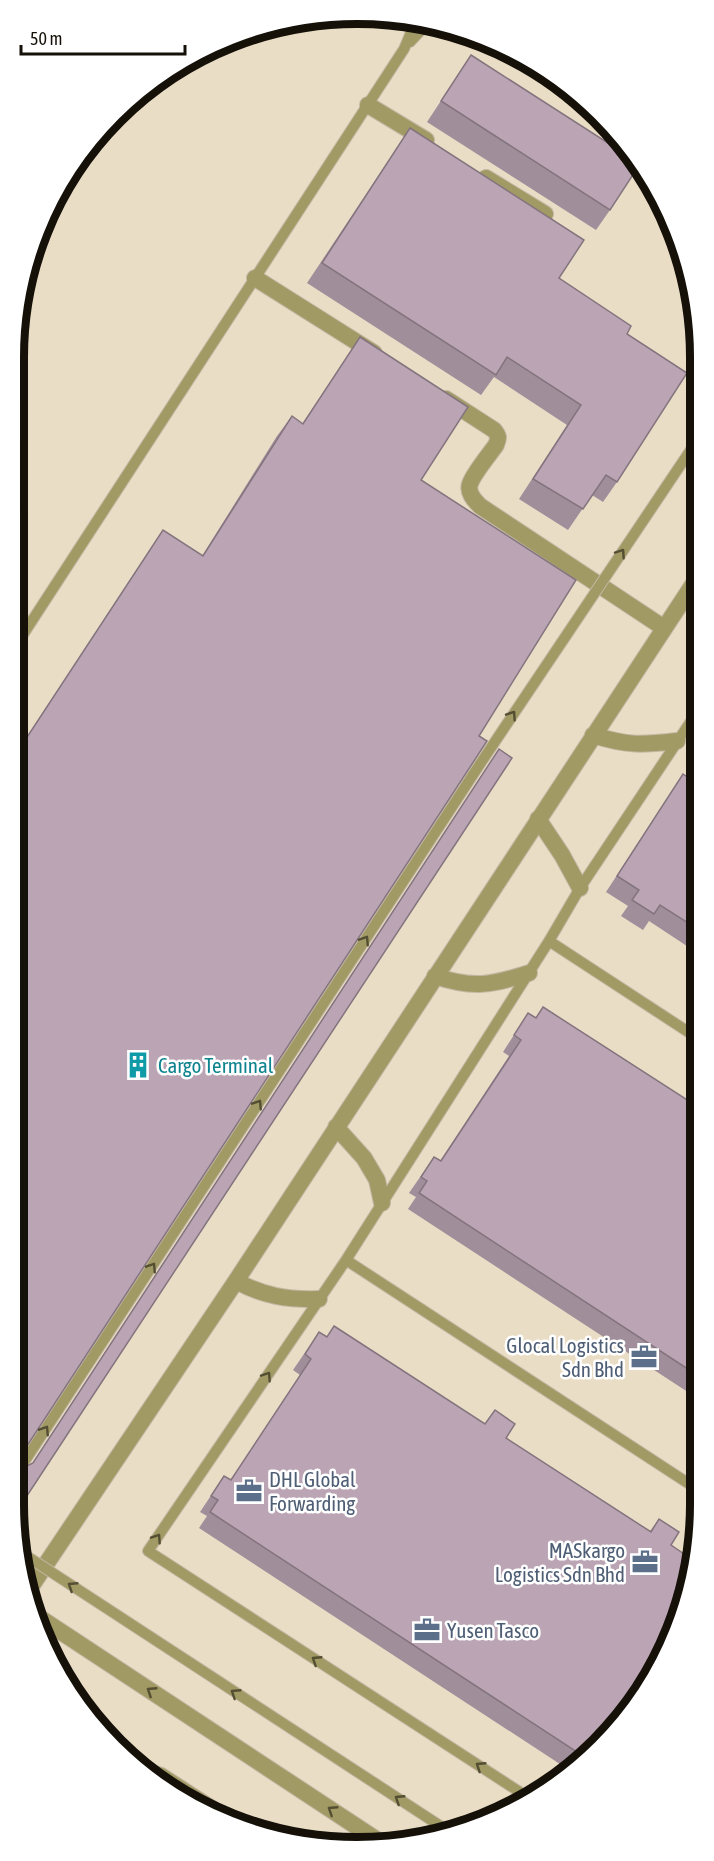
<svg xmlns="http://www.w3.org/2000/svg" width="714" height="1861" font-family="'Asap Condensed',sans-serif">
  <style>
    .lines { fill: none; stroke-linecap: round; stroke-linejoin: round }
    .service-casing { stroke: #c4b8a4; stroke-width: 12 }
    .minor-casing { stroke: #c4b8a4; stroke-width: 18 }
    .service { stroke: #a19a65; stroke-width: 10 }
    .minor { stroke: #a19a65; stroke-width: 16 }
    .service-bridge-casing { stroke: #c4b8a4; stroke-width: 12; stroke-linecap: butt }
    .service-bridge { stroke: #a19a65; stroke-width: 10 }
    .wall { fill: #a18e9b }
    .building { fill: #bba5b4; stroke: #83747e; stroke-width: 1.5 }
    .oneway { stroke: #544f32 }
    .labels { text-anchor: middle; dominant-baseline: central; stroke-width: 5; stroke-linejoin: round; paint-order: stroke }
    .culture-label { font-size: 21px; fill: #0d838f; stroke: #fff; text-anchor: start }
    .service-label { font-size: 21px; fill: #4e5e75; stroke: #fff; text-anchor: end }
    .rim { fill: none; stroke: #151109; stroke-width: 8 }
  </style>
  <rect width="100%" height="100%" fill="#eaddc6"/>
  <g class="lines">
    <g class="service-casing">
      <path id="service" d="M410,42l17,-18
        M13,650l391,-601 11,-26
        M549,941l150,98
        M346,1260l354,231
        M13,1479l467,-715
        M145,1768l17,5 68,44
        M529,1798l-381,-247 198,-291 203,-319 31,-53 119,-179"/>
    </g>
    <g class="minor-casing">
      <path id="minor" d="M368,105l58,35
        M486,178l59,36
        M255,278l119,75
        M446,399l48,31c5,6 5,8 2,15 -7,10 -23,29 -26,39 -3,8 4,16 10,22l184,122
        M593,735c35,11 49,10 84,6
        M538,819l24,36 18,33
        M435,976c38,13 57,9 94,-3
        M336,1127l28,31 13,22 5,23
        M236,1281c27,15 52,19 83,18
        M28,1591l208,-310 462,-704
        M31,1612l349,230"/>
    </g>
    <use href="#service" class="service"/>
    <use href="#minor" class="minor"/>
    <g class="service-bridge-casing">
      <path id="service-bridge" d="M480,764l218,-325
        M22,1553l426,278"/>
    </g>
    <use href="#service-bridge" class="service-bridge"/>
  </g>
  <path class="wall" d="M471,55l139,155 -14,20 -169,-108z
    M410,128l149,150 68,56 -10,148 -14,20 -11,-7 -24,35 -49,-31 48,-74 -73,-48 -13,18 -174,-112z
    M360,337l61,143 -400,975 -1,4 3,6 4,1 5,-2 453,-694 14,-21 -485,755v-748l149,-226 39,26 75,-120 15,-20 10,8z
    M683,774l16,11v169l-50,-33 -6,9 -22,-14 7,-10 -22,-14z
    M528,1013l167,92 4,-7 1,302 -292,-191 8,-12 -7,-4 25,-36 6,4 69,-105 -6,-4z
    M319,1332l187,106 144,93 9,-12 12,26 -41,168 -61,57 -370,-242 8,-12 -7,-4 24,-36 7,4 69,-105 -7,-5z"/>
  <path class="building" d="M471,55l162,104 5,8 -28,43 -169,-109z
    M410,128l174,112 -25,38 72,48 -4,8 60,39 -70,109 -11,-7 -23,34 -50,-30 48,-74 -74,-48 -11,18 -174,-112z
    M360,337l108,70 -47,73 155,100 -97,156 8,5 -466,714 -1,4 3,6 4,1 6,-3 466,-714 13,9 -497,756 -1,-10v-747l149,-227 40,26 89,-140 11,8z
    M683,774l16,11v145l-39,-25 -6,9 -22,-14 7,-10 -22,-14z
    M543,1007l152,98 4,-7 1,279 -281,-184 8,-12 -6,-4 13,-20 7,4 80,-121 -7,-5 14,-22 8,5z
    M334,1326l151,98 10,-14 20,14 -9,14 145,94 8,-13 20,13 -8,13 22,15 -4,33 -59,120 -47,43 -373,-244 8,-12 -7,-4 13,-20 7,4 80,-121 -6,-5 14,-22 8,5z"/>
  <defs><path id="oneway-chevron" d="M-2-3.5L2.5 0L-2 3.5" fill="none" stroke-width="1.6" stroke-linecap="round" stroke-linejoin="round" transform="scale(1.5)"/></defs>
  <g class="oneway">
    <use href="#oneway-chevron" transform="translate(621 553) rotate(-56)"/>
    <use href="#oneway-chevron" transform="translate(512 715) rotate(-56)"/>
    <use href="#oneway-chevron" transform="translate(365 940) rotate(-57)"/>
    <use href="#oneway-chevron" transform="translate(258 1104) rotate(-57)"/>
    <use href="#oneway-chevron" transform="translate(152 1267) rotate(-57)"/>
    <use href="#oneway-chevron" transform="translate(267 1376) rotate(-56)"/>
    <use href="#oneway-chevron" transform="translate(45 1430) rotate(-57)"/>
    <use href="#oneway-chevron" transform="translate(157 1538) rotate(-56)"/>
    <use href="#oneway-chevron" transform="translate(72 1586) rotate(-147)"/>
    <use href="#oneway-chevron" transform="translate(316 1660) rotate(-147)"/>
    <use href="#oneway-chevron" transform="translate(151 1691) rotate(-147)"/>
    <use href="#oneway-chevron" transform="translate(235 1693) rotate(-147)"/>
    <use href="#oneway-chevron" transform="translate(480 1766) rotate(-147)"/>
    <use href="#oneway-chevron" transform="translate(399 1799) rotate(-147)"/>
    <use href="#oneway-chevron" transform="translate(332 1810) rotate(-147)"/>
  </g>
  <defs>
    <g id="building-bare" transform="scale(2.07)"><path d="M-4-6H4V6H1V3H-1V6H-4ZM-2.5-4.3h1.7v1.8h-1.7ZM.8-4.3h1.7v1.8H.8ZM-2.5-1h1.7V.8h-1.7ZM.8-1h1.7V.8H.8Z" fill="#0f9aa8" stroke="#fff" stroke-width="2.5" paint-order="stroke"/></g>
    <g id="office-bare" transform="scale(2.07)"><path d="M-6-3h4V-5.5h4V-3h4V5H-6ZM-1-4.5V-3h2v-1.5ZM-6 0V1H6V0Z" fill="#5c6f8a" stroke="#fff" stroke-width="2.5" paint-order="stroke"/></g>
  </defs>
  <g fill-rule="evenodd">
    <use href="#building-bare" x="138" y="1065"/>
    <use href="#office-bare" x="644" y="1357"/>
    <use href="#office-bare" x="249" y="1491"/>
    <use href="#office-bare" x="645" y="1562"/>
    <use href="#office-bare" x="427" y="1630"/>
  </g>
  <g class="labels">
    <g class="culture-label">
      <text x="158" y="1065">Cargo Terminal</text>
    </g>
    <g class="service-label">
      <text x="624" y="1345">Glocal Logistics<tspan x="624" dy="24">Sdn Bhd</tspan></text>
      <text x="269" y="1479" text-anchor="start">DHL Global<tspan x="269" dy="24">Forwarding</tspan></text>
      <text x="625" y="1550">MASkargo<tspan x="625" dy="24">Logistics Sdn Bhd</tspan></text>
      <text x="447" y="1630" text-anchor="start">Yusen Tasco</text>
    </g>
  </g>
  <path d="M0 0H714V1861H0ZM357 24H357A333 333 0 0 1 690 357V1504A333 333 0 0 1 357 1837H357A333 333 0 0 1 24 1504V357A333 333 0 0 1 357 24Z" fill="#fff" fill-rule="evenodd"/>
  <path class="rim" d="M357 24H357A333 333 0 0 1 690 357V1504A333 333 0 0 1 357 1837H357A333 333 0 0 1 24 1504V357A333 333 0 0 1 357 24Z"/>
  <path d="M21 45v9h164v-9" fill="none" stroke="#151109" stroke-width="3"/>
  <text x="30" y="45" font-size="18" fill="#151109" stroke="#ffffff" stroke-width="4.5" paint-order="stroke">50 m</text>
</svg>
